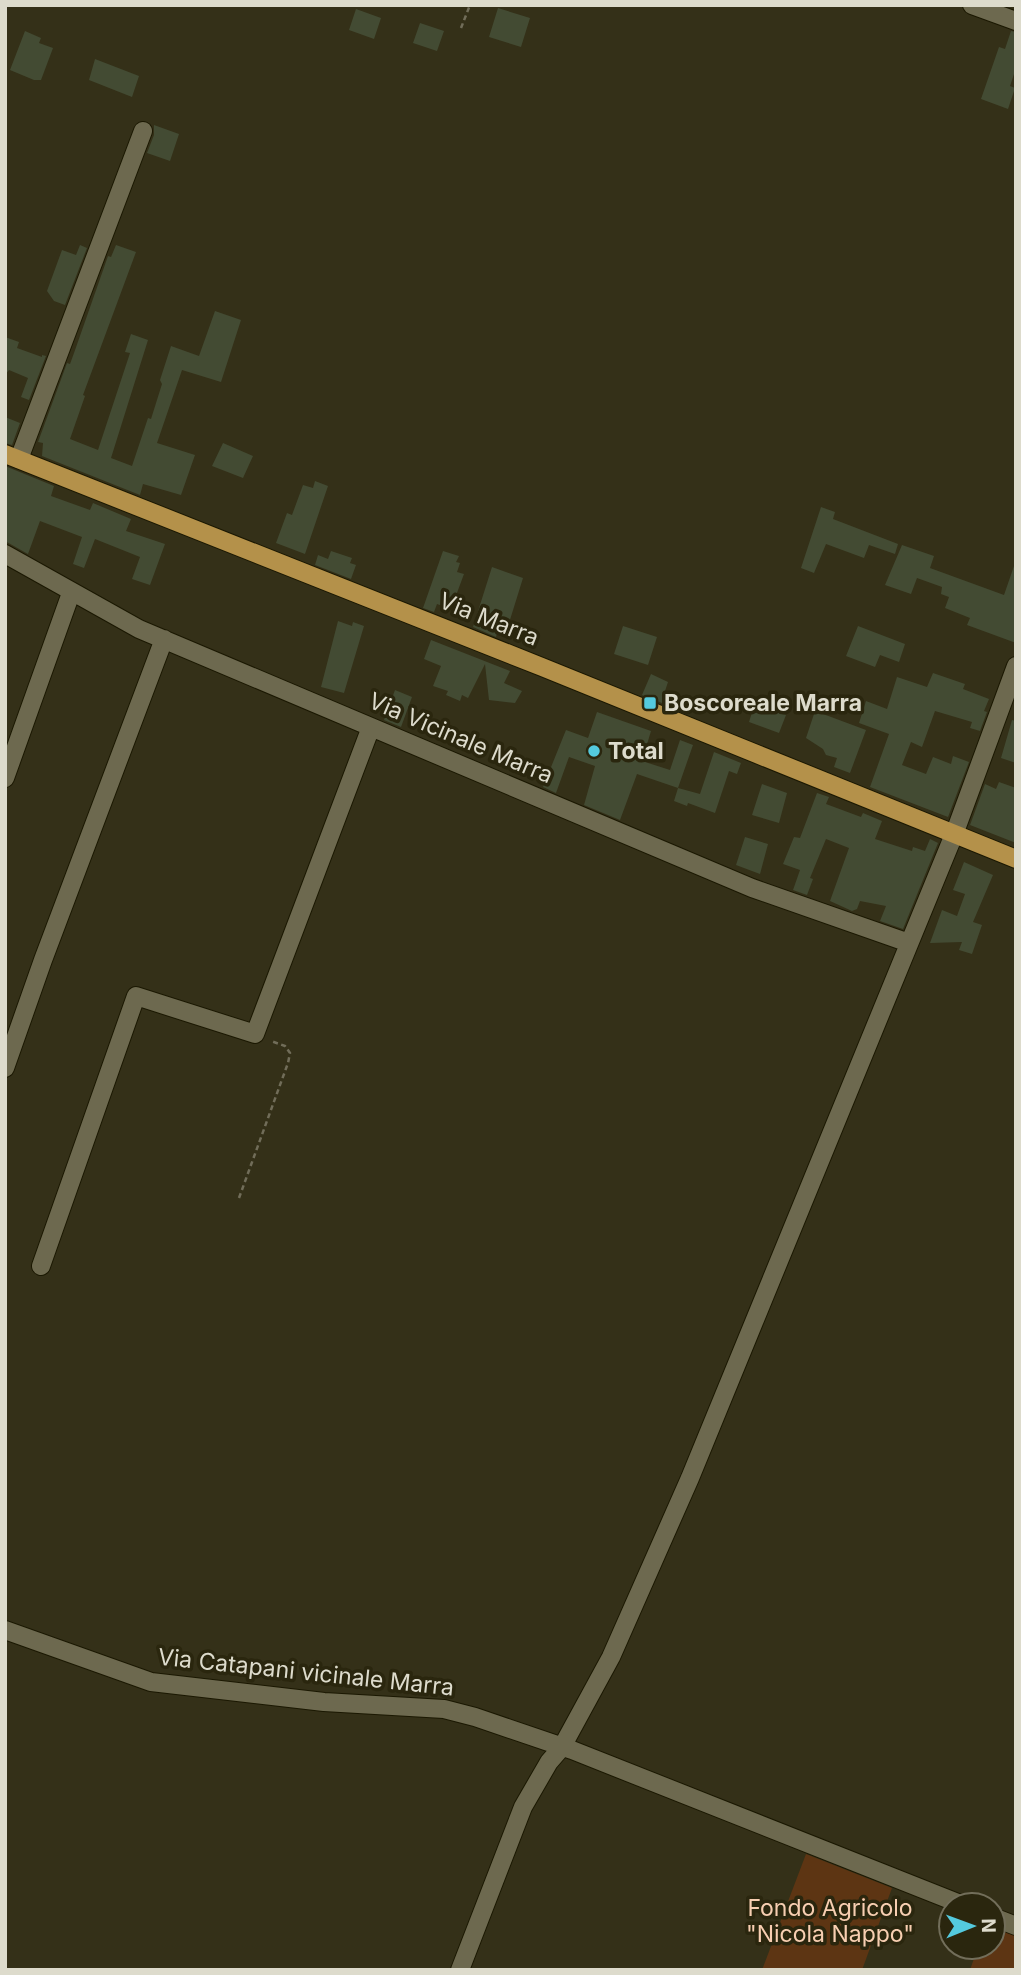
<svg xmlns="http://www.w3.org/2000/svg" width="1021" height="1975" font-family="Inter,sans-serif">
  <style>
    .green { fill: #5d3513 }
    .building { fill: #434b33 }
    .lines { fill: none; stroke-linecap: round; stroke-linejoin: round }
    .minor-casing { stroke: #1b1802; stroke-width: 20 }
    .major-casing { stroke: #1b1802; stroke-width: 20 }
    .path { stroke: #716d59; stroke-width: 2.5; stroke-dasharray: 5 3.5; stroke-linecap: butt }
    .minor { stroke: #6d694f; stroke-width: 18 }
    .major { stroke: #b4914a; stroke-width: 18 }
    .poi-dot { fill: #54cade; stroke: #2a260e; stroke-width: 2.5 }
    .labels { text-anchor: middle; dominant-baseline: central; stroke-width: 7; stroke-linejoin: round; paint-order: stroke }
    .street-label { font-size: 23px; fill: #dddbcc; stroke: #2a260e }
    .poi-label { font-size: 23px; font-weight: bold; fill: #dddbcc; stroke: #2a260e; text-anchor: start }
    .park-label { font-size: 23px; fill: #f7ceb1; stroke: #2a260e }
  </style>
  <rect width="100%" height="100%" fill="#343018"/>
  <path class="green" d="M806,1854l86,34 -30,82h-100z
    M993,1925l23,9 -2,36h-44l8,-23h15z"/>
  <path class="building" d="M498,8l32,10 -9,29 -32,-10z
    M356,9l25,9 -7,21 -25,-9z
    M420,23l24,8 -7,20 -24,-8z
    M25,31l16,7 -2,5 14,5 -12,32h-7l-24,-10z
    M1011,31l5,1v36l-6,18 5,2 -7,21 -27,-10 18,-52 6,2z
    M95,59l44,17 -7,21 -43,-17z
    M154,125l25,9 -9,27 -23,-8 7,-18z
    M80,245l7,3 -22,57 -11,-4 -7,-10 15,-41 14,5z
    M116,245l20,7 -53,143 2,1 -15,43 28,11 32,-97 -5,-1 6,-18 17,6 -37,118 21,8 16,-48 3,1 11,-35 -2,-4 11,-34 28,10 16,-45 26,9 -20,62 -39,-12 -25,73 38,12 -14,40 -38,-11 -3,11 -98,-39 1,-13 -5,-1 29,-79 3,1 4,-11 34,-97 3,1z
    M5,337l14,5 -2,6 25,9v-2l4,1 -17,44 -8,-3 7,-19 -19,-8 -4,5z
    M5,417l15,6 -8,22 -7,-2z
    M223,443l30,13 -10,22 -31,-12z
    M5,466l49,20 -3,10 39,14 3,-7 38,16 -5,12 39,13 -15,41 -18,-6 8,-22 -45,-18 -11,29 -11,-4 9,-27 -42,-16 -12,33 -23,-13z
    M315,481l13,5 -23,68 -29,-11 11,-30 5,2 11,-30 10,3z
    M821,507l14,5 -2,7 65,25 -3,10 -26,-9 -5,13 -38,-14 -12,29 -13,-5z
    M902,545l32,11 -4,12 74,27 10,-29h2v77l-49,-18 3,-7 -25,-10 4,-11 -8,-3 1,-7 -25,-9 -6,16 -26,-9z
    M331,551l21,7 -2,5 6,2 -5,14 -36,-14 3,-10 10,4z
    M443,551l16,5 -3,6 4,1 -3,9 7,2 -13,35 -14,-5 -3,8 -11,-4z
    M492,567l31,11 -18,58 -8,-3 -1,4 -23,-10z
    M338,621l14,5 1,-4 11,4 -20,67 -23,-6z
    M623,626l34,11 -9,28 -34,-11z
    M858,626l47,18 -6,18 -19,-7 -5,12 -29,-11z
    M431,640l79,31 -6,12 18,8 -7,12 -26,-3 -4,-36 -17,34 -6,-3 -2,6 -14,-6 2,-4 -15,-5 8,-20 -17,-7z
    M933,673l32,11 -2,5 26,10 -5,12 3,1 -7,19 -10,-3 2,-6 -37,-11 -13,36 -11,-5 -9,23 24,9 7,-17 18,7 2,-8 16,6 -21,55 -78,-30 19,-53 -30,-11 7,-22 21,8 10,-32 30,10z
    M651,674l17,8 -4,12 6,3 -3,8 -25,-10z
    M395,690l17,7 -11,30 -17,-7z
    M755,703l31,12 -7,18 -30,-11z
    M815,711l51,19 -16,43 -16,-6 3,-9 -11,-3 -3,-6 -17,-11z
    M597,712l54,19 -9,30 28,9 10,-30 13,5 -15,43 -41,-14 -17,46 -36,-15 11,-39 -26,-9 -13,36 -13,-6 23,-57 22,8z
    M1012,720l4,1v42l-15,-5z
    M714,752l27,11 -4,11 -8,-3 -14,42 -27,-10 -1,3 -13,-5 4,-13 22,6z
    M999,782l17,6v55l-46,-18 15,-41 11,5z
    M762,784l25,9 -8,30 -27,-8z
    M817,793l12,4 -3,7 35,13 2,-4 19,8 -7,18 37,12 1,-4 12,4 5,-12 8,4 -35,86 -23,-8 6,-15 -26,-5 -3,8 -5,2 -22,-10 19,-53 -23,-9 -16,39 3,1 -6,16 -14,-5 7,-20 -17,-6 11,-27 6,1z
    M745,837l23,7 -8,30 -24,-9z
    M964,862l29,13 -20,47 9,3 -10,29 -13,-4 3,-8 -32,1 12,-33 15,6 8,-22 -12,-4z"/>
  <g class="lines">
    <g class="minor-casing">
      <path id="minor" d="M972,5l44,16
        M19,459l124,-328
        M5,554l134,75 613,259 157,55
        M5,778l66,-185
        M5,1068l38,-108 121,-321
        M41,1266l95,-270 119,38 116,-307
        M5,1630l146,52 173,20 120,7 31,8 97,33 391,155
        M993,1917l23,9
        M460,1970l63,-163 26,-45 13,-15 49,-90 79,-179 265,-646 61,-166"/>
    </g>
    <g class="major-casing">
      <path id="major" d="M5,454l537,213 474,192"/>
    </g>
    <path class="path" d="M461,28l9,-23
      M239,1198l49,-135 2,-10 -5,-7 -14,-5"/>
    <use href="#minor" class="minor"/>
    <use href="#major" class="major"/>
  </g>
  <g class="poi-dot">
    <rect x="643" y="696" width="14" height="14" rx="3.5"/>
    <circle cx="594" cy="751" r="7"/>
  </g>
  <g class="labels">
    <g class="street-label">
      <text transform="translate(489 619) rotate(22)">Via Marra</text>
      <text transform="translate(461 738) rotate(23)">Via Vicinale Marra</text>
      <text transform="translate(306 1672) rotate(6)">Via Catapani vicinale Marra</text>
    </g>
    <g class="poi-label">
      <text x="664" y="703">Boscoreale Marra</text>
      <text x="608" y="751">Total</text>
    </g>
    <g class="park-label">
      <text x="830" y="1908">Fondo Agricolo<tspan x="830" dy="26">"Nicola Nappo"</tspan></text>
    </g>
  </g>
  <rect width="1021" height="1975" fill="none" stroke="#dddbcc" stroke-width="14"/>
  <g transform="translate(972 1926) rotate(89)"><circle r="33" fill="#2a260e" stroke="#726e5a" stroke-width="2"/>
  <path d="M0-5L12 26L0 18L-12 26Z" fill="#54cade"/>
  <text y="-10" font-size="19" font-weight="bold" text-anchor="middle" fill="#dddbcc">N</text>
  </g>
</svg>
